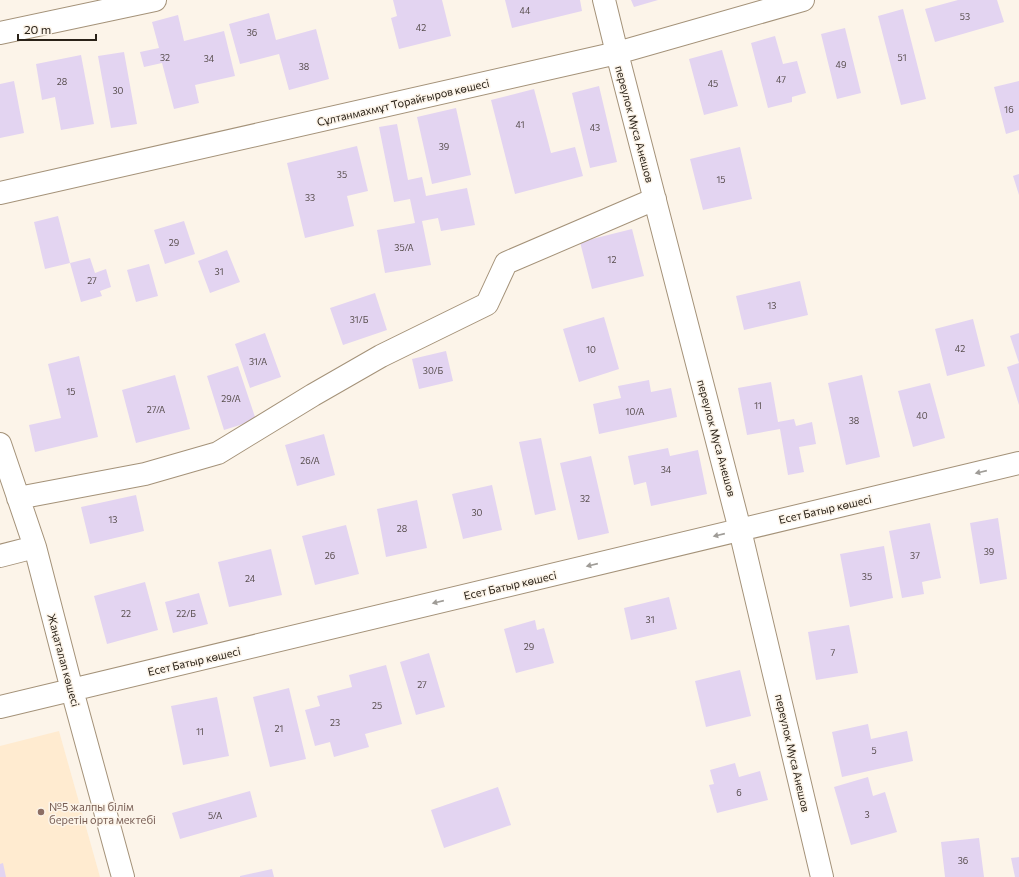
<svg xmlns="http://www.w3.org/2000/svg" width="1019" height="877" font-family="Commissioner,sans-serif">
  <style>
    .built { fill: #ffebd0 }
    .building { fill: #e3d4f1 }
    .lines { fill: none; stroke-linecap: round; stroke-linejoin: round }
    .minor-casing { stroke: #a49279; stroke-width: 24 }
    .minor { stroke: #fff; stroke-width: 22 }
    .oneway { fill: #9f9c97 }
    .education-dot { fill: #8d6e63; stroke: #fcf4e9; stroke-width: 1.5 }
    .labels { text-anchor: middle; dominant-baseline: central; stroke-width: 3; stroke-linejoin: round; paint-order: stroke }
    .number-label { font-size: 9px; fill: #584e4e }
    .street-label { font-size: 11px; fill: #2a2218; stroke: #fcf4e9 }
    .education-label { font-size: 11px; fill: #785e54; stroke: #fcf4e9; text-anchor: start }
  </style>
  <rect width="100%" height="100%" fill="#fcf4e9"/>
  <path class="built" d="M59,731l41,146h-100v-131z"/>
  <path class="building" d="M393,0h49l9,36 -52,13 -8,-31 6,-2z
    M505,0h75l2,11 -70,17z
    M631,0h27l-24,7z
    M958,0h39l7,22 -69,20 -10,-33z
    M903,9l23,90 -25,6 -23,-89z
    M269,13l7,27 40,-11 13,50 -40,11 -10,-36 -39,10 -11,-40z
    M178,15l6,26 40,-10 11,45 -40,9 4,18 -25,6 -12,-46 -18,4 -4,-15 19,-4 -7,-26z
    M845,28l16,65 -24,6 -16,-65z
    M775,36l8,28 14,-3 9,32 -14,4v5l-24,6 -17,-65z
    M722,50l16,56 -34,9 -15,-56z
    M124,52l13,72 -26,4 -13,-72z
    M81,55l13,69 -33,6 -6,-33 -13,3 -6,-36z
    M14,81l10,52 -24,5v-54z
    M1019,81v49l-13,4 -12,-47z
    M599,86l18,76 -27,6 -18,-75z
    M534,89l17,64 24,-6 8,29 -68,18 -24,-94z
    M456,108l15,67 -39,9 -15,-67z
    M397,124l11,56 14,-3 4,19 41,-8 8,37 -34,6 -3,-13 -16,3 9,44 -46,8 -8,-43 38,-7 -5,-24 -16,3 -15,-75z
    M357,146l11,45 -21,5 7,30 -49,12 -18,-75z
    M740,147l12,52 -49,11 -13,-51z
    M1019,174v21l-6,-19z
    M58,216l12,47 -25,6 -11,-47z
    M184,221l11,33 -30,10 -11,-34z
    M632,229l12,47 -52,13 -12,-47z
    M227,250l13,32 -30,11 -12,-32z
    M90,258l5,15 11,-4 5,18 -11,4 2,5 -21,6 -11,-39z
    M149,264l9,32 -22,6 -9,-32z
    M800,281l8,34 -64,15 -8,-34z
    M375,293l12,37 -44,15 -13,-37z
    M604,317l15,52 -40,13 -16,-53z
    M973,319l12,47 -38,10 -12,-47z
    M265,333l16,44 -31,11 -15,-44z
    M1019,333v30l-9,-27z
    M446,351l7,30 -34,8 -7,-30z
    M79,356l19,81 -63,15 -6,-27 32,-7 -13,-54z
    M1019,363v42l-12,-38z
    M238,366l18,54 -32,10 -17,-54z
    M175,375l15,54 -54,14 -14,-53z
    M862,375l18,82 -34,8 -18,-82z
    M649,380l2,12 20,-4 6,29 -78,17 -6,-30 28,-6 -3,-12z
    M771,382l7,40 16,-3 2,7 16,-4 4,22 -17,3 5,25 -16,3 -8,-46 -33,6 -9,-47z
    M930,383l15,55 -32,9 -15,-56z
    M324,434l11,41 -38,11 -12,-41z
    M541,438l15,72 -21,5 -16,-73z
    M668,448l2,8 28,-6 9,44 -56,12 -5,-24 -12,3 -6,-29z
    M591,456l18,77 -31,7 -18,-77z
    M492,485l10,45 -39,9 -11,-45z
    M136,495l8,36 -54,13 -9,-37z
    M417,500l10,48 -41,9 -9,-48z
    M998,518l9,61 -27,5 -10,-61z
    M930,523l11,55 -19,4 2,12 -22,4 -13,-67z
    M346,525l13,49 -44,11 -13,-49z
    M884,546l9,52 -43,9 -10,-53z
    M271,549l11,46 -53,12 -11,-45z
    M145,582l13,48 -51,14 -13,-48z
    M199,593l9,31 -35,9 -8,-31z
    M669,597l8,32 -46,11 -7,-32z
    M535,620l2,10 7,-2 10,35 -38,10 -12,-44z
    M849,625l9,48 -42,7 -8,-48z
    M429,653l16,54 -29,8 -16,-53z
    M386,665l16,59 -37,10 4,13 -35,10 -4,-15 -15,4 -10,-36 15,-4 -3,-10 35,-9 -3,-12z
    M740,670l11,46 -45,11 -11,-46z
    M289,688l17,71 -36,8 -17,-70z
    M217,697l12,59 -46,9 -12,-59z
    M868,724l3,15 36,-8 6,30 -71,16 -10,-45z
    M735,763l4,14 21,-6 8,29 -51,13 -8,-28 5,-1 -4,-14z
    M868,777l5,19 12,-4 12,40 -46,13 -17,-58z
    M498,787l13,38 -67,23 -13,-38z
    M250,791l7,26 -77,22 -8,-26z
    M979,838l5,39h-39l-4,-35z
    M1019,857v20h-4l-4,-19z
    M3,863l3,14h-6v-13z
    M272,869l2,8h-34v-1z"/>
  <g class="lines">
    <g class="minor-casing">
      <path id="minor" d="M604,0l13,53 123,477 82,347
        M0,33l155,-33
        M0,193l617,-140 186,-53
        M0,444l35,103 37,143 51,187
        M18,498l127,-24 73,-21 95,-58 68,-39 106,-52 19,-41 149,-64
        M0,556l35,-9
        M0,707l1019,-244"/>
    </g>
    <use href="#minor" class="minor"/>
  </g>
  <defs><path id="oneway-solid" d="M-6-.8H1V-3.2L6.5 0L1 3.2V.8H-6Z"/></defs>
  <g class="oneway">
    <use href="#oneway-solid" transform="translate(981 472) rotate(167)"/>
    <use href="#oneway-solid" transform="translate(719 535) rotate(167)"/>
    <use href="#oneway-solid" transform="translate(592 565) rotate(167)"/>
    <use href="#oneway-solid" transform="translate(438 602) rotate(167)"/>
  </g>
  <circle class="education-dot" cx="41" cy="812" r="4"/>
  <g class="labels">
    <g class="number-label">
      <text x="525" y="10">44</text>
      <text x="965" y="16">53</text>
      <text x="421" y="27">42</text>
      <text x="252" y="32">36</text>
      <text x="165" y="57">32</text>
      <text x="902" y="57">51</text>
      <text x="209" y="58">34</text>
      <text x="841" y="64">49</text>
      <text x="304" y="66">38</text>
      <text x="781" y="79">47</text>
      <text x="62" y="81">28</text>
      <text x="713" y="83">45</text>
      <text x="118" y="90">30</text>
      <text x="1009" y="109">16</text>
      <text x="520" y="124">41</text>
      <text x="595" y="127">43</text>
      <text x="444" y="146">39</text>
      <text x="342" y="174">35</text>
      <text x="721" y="179">15</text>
      <text x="310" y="197">33</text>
      <text x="174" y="242">29</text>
      <text x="404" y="247">35/А</text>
      <text x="612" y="259">12</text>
      <text x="219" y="271">31</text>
      <text x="92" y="280">27</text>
      <text x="772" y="305">13</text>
      <text x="359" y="319">31/Б</text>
      <text x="960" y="348">42</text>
      <text x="591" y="349">10</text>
      <text x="258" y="361">31/А</text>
      <text x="433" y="370">30/Б</text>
      <text x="71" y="391">15</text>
      <text x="231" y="398">29/А</text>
      <text x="758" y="405">11</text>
      <text x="156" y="409">27/А</text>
      <text x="635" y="411">10/А</text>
      <text x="922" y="415">40</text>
      <text x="854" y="420">38</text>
      <text x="310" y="460">26/А</text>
      <text x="666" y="469">34</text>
      <text x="585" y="498">32</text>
      <text x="477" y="512">30</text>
      <text x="113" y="519">13</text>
      <text x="402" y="528">28</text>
      <text x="989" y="551">39</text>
      <text x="330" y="555">26</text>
      <text x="915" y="555">37</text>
      <text x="867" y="576">35</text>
      <text x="250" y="578">24</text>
      <text x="126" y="613">22</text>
      <text x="186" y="613">22/Б</text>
      <text x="650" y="619">31</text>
      <text x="529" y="646">29</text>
      <text x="833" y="652">7</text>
      <text x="422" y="684">27</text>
      <text x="377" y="705">25</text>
      <text x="335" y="722">23</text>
      <text x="279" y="728">21</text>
      <text x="200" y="731">11</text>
      <text x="874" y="750">5</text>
      <text x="739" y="792">6</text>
      <text x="867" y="814">3</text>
      <text x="215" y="815">5/А</text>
      <text x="963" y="860">36</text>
    </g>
    <g class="street-label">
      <text transform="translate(403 102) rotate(-13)">Сұлтанмахмұт Торайғыров көшесі</text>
      <text transform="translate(635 124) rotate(75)">переулок Муса Анешов</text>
      <text transform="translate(717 438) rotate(75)">переулок Муса Анешов</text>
      <text transform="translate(825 509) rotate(-13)">Есет Батыр көшесі</text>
      <text transform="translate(510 585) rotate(-13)">Есет Батыр көшесі</text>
      <text transform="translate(64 660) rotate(75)">Жаңаталап көшесі</text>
      <text transform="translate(194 661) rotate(-13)">Есет Батыр көшесі</text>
      <text transform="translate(793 753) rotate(77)">переулок Муса Анешов</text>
    </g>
    <g class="education-label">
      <text x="49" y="806">№5 жалпы білім<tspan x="49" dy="13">беретін орта мектебі</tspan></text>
    </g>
  </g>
  <path d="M18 34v6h78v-6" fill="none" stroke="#2a2218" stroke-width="2"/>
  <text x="24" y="34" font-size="12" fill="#2a2218" stroke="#fcf4e9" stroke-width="3" paint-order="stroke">20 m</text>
</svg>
